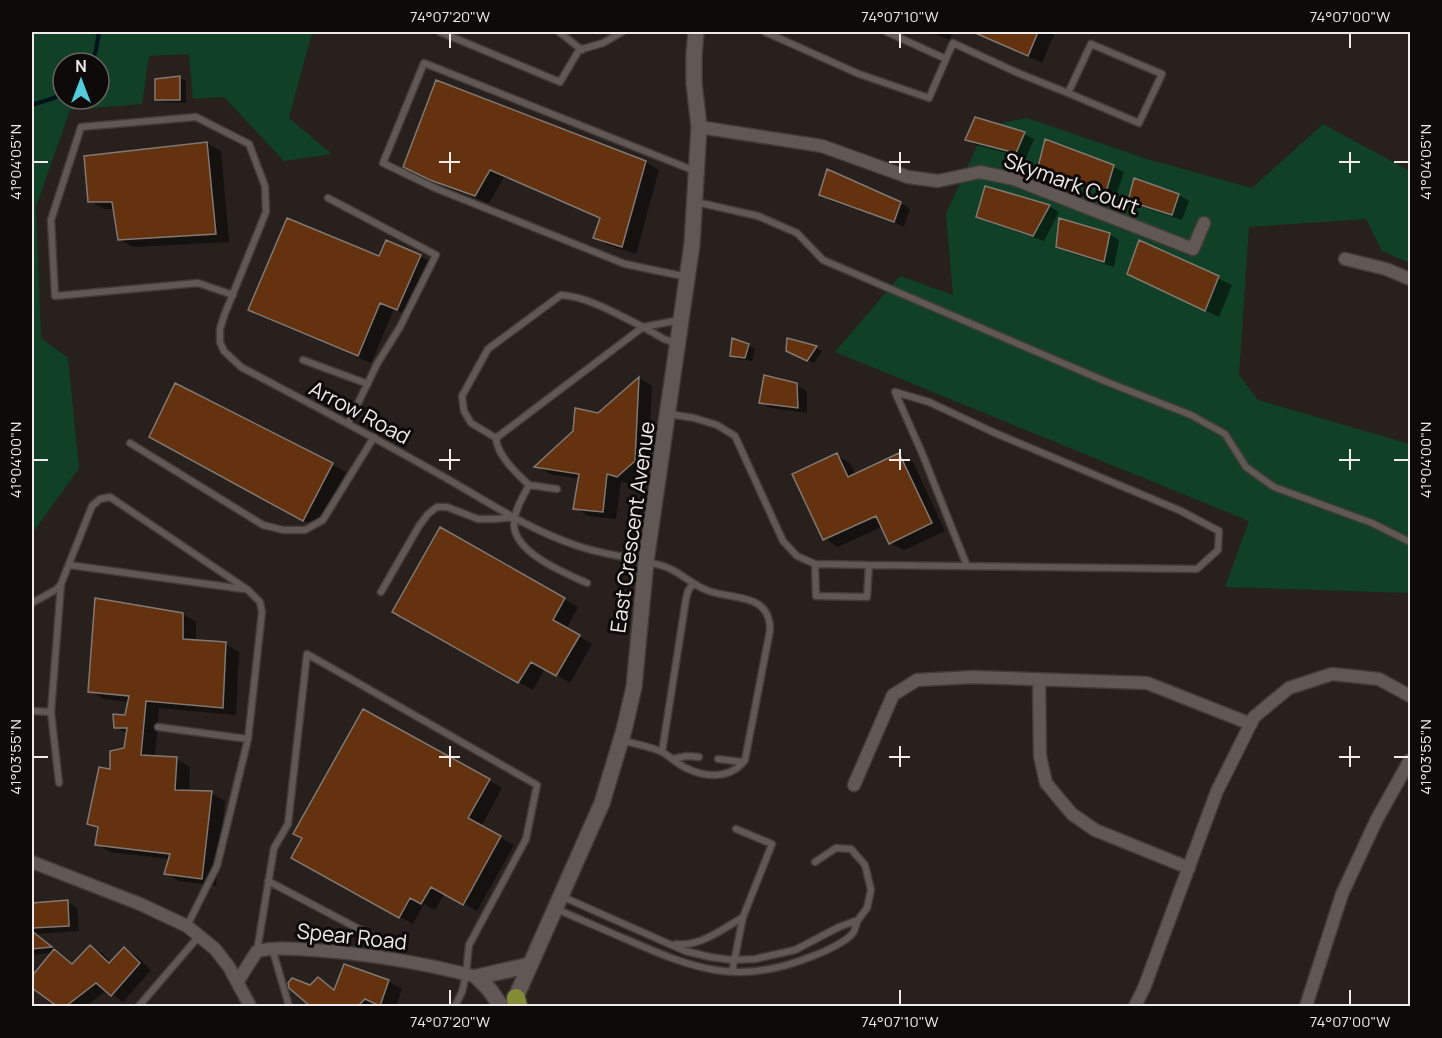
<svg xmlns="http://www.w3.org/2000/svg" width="1442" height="1038" font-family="Manrope,sans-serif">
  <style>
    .green { fill: #104026; fill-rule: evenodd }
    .shadow { fill: #0007 }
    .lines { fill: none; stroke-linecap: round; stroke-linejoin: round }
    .stream { stroke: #00121c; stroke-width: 4 }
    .building { fill: #65320f; stroke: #817873; stroke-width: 1.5 }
    .service-casing { stroke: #413c38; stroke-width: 9 }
    .minor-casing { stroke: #413c38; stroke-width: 15 }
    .tertiary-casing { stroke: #413c38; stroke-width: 18 }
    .primary-casing { stroke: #413c38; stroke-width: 21 }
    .service { stroke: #605854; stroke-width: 6 }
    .minor { stroke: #605854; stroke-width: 12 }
    .tertiary { stroke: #605854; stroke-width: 15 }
    .primary { stroke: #828c35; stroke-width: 18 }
    .ticks { fill: none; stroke: #f0ebe8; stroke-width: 2 }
    .labels { text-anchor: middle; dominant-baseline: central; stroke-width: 6; stroke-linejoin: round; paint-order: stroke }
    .street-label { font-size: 21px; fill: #f0ebe8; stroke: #0e0a09 }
    .neatline { fill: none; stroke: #f0ebe8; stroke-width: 2 }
    .ticks-label { font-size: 15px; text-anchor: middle; fill: #f0ebe8 }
  </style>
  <rect width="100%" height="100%" fill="#27201c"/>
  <path class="green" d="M32,32h285l-6,4 -22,82 43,36 -48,7 -60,-64 -31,2 -4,-45 -40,2 -7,48 -72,6 -34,97 5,131 27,20 11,110 -47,66zM63,63h36v36h-36z
    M1027,118l120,41 105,29 71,-64 87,47v92l-28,-12 -16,-32 -117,8 -10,148 19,25 152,44v149l-185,-6 24,-66 -414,-169 65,-76 53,19 -7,-81 40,-88z"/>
  <path class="shadow" d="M930,32h22l-2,8z
    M972,32h83l-13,31z
    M179,78l7,3v22l-23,-1 -6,-3z
    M437,82l209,80 13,8 -23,84 -28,-9 -14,-8 7,-18 -97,-42 -15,26 -44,-16 -26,-13z
    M1024,134l10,5 -8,19 -50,-13 -10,-5z
    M207,143l14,8 8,91 -96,5 -14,-8 -5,-30h-10l-14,-8z
    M1040,166l73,1 11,5 -8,24 -66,-24z
    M1135,180l44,15 10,6 -7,19 -42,-14 -10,-6z
    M986,188l63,18 10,6 -15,29 -56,-19 -10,-5z
    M821,195l79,8 10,6 -6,17 -73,-25z
    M1109,234l10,6 -5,27 -46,-15 -11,-6z
    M1140,242l92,43 -13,32 -90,-43z
    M420,256l14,8 -23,53 -17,-8 -23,54 -108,-46 -14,-8 131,-51z
    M788,340l28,8 6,3 -8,12 -20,-9z
    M748,345l7,4 -3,12 -14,-2 -7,-4z
    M639,378l13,8 -4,83 -17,15 -10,-3 -5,38 -27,-3 -14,-8 5,-29 -30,-5 -13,-8z
    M176,385l170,87 -29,56 -152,-84z
    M796,385l11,6v22l-36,-5 -10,-5z
    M899,454l14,8 32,69 -41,19 -14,-7 -9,-16 -43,20 -13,-8 11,-84 14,8 6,12z
    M441,529l137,78 -12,22 26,15 -22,39 -25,-15 -12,22 -139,-79z
    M183,614l13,8v19l29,3 14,8 -3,63 -77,-7 -4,49 22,2 13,8 -1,25 22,1 14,8 -9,85 -37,-5 -13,-8 4,-14 -60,-7 -13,-8 2,-15 -10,-5 23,-53 13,-22 2,-15 -11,-7 10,-10 3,-15 -25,-3 -14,-8z
    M363,711l139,77 -21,39 33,18 -37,66 -32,-18 -10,17 -11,-6 -11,20 -120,-67z
    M67,902l10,6 2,23 -44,3 39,30 16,-17 12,6 10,10 12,-14 12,7 15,14 -28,32 -16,-12 -21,16h-27l-27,-20v-8l20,-25 -20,2v-51z
    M318,979l18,11 52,-9 14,8 -6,17h-84l-22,-19h20z"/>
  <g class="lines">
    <path class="stream" d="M92,63l4,-13 3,-18
      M32,105l22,-7 9,-5"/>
  </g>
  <path class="building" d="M973,32h65l-10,24z
    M180,76v24h-25v-21z
    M436,80l210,81 -24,86 -29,-9 7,-20 -110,-48 -15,26 -45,-16 -27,-13z
    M975,117l50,15 -9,21 -51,-13z
    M1045,139l69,26 -8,27 -68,-25z
    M207,142l9,92 -98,6 -6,-38h-24l-4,-46z
    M827,169l74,33 -7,20 -75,-27z
    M1134,178l45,16 -7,21 -44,-14z
    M985,186l65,19 -17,31 -57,-19z
    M287,218l92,38 7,-16 35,15 -24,55 -17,-7 -22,53 -110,-46z
    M1059,218l51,15 -6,29 -48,-15z
    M1139,240l80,36 -14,35 -78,-37z
    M732,338l17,6 -4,14 -15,-2z
    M787,338l30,8 -10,15 -21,-10z
    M764,375l33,8 1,25 -39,-5z
    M639,377l-4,84 -18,16 -10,-3 -4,38 -30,-3 6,-35 -45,-7 39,-36 2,-23 23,5z
    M175,383l158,80 -30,58 -154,-84z
    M837,453l11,24 51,-24 33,70 -43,21 -13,-28 -53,24 -31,-66z
    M440,527l125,71 -12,22 27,15 -24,41 -25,-14 -13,21 -126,-71z
    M95,598l88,15v26l43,3 -3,66 -77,-7 -5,54 36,2 -2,33 37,1 -10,88 -38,-5 6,-20 -75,-9 3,-18 -11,-3 12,-57 11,2v-18l14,-3 3,-20h-13l-1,-14 12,1 4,-19 -41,-4z
    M363,709l127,70 -22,39 33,18 -38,69 -32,-18 -10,17 -11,-6 -11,20 -108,-60 11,-20 -9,-4z
    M68,900l1,26 -37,2v-25z
    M32,931l20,16 -20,2z
    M90,945l19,18 15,-16 16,16 -29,33 -15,-13 -30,23h-9l-25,-18v-12l22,-27 18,15z
    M344,964l45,16 -9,26 -15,-7 -7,7h-48l-21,-18 -1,-5 4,-5 18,7 8,-8 16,13z"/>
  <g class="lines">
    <g class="service-casing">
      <path id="service" d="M440,32l120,50 19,-32 24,-7 19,-11
        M559,32l23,18
        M765,32l94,42 70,24 24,-55 65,30 50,20 23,-49 71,30 -23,49 -71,-30
        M887,32l59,27
        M328,198l108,57 -36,72 -23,37 -29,60
        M696,202l62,14 39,17 26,27 284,122 84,33 34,19 21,33 28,20 98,36 38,19
        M687,277l-62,-13 -190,-76 -52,-25 41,-100 271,108
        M233,295l-35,-12 -143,13 -4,-76 30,-93 115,-10 53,27 16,42 1,26 -42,104 -4,13v13l4,9 17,16c66,35 131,69 196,106 45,25 91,57 141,73 28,10 59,11 88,21 16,6 27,19 43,24 26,9 61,2 61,39l-25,130c-14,19 -39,18 -59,8 -9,-4 -16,-12 -24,-16 -12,-6 -28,-8 -41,-12
        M678,344l-14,-5 -21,-12 37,-7
        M303,360l65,24
        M669,414l25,4 23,7 18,11 48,105 14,15 18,8 1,32 51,1 2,-32 -54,-1
        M496,438l-25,-15 -7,-12 -2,-15 26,-47 73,-54c29,2 57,20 82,32l-147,111c1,17 20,35 33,47 -6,12 -15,26 -15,39 0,29 51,49 73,59
        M130,443l133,82 20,5h22l18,-10 51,-83
        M529,485l28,4
        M69,565l174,24
        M869,565l328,4 21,-19 1,-19 -38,-20 -186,-78 -66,-31 -34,-10 27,61 45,113
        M381,592l38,-66 9,-12 9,-7h10l31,12h18l18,-2
        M32,603l25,-14 4,-5 31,-78 8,-7 10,-2 138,93 12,12 2,10 -14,127 -31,127 -30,60
        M32,711l19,1
        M158,727l90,12
        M662,752l24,-153 2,-8 5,-8
        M672,759l15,-3 12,1
        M718,759l25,3
        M59,783l-8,-71 10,-128
        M815,862l21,-14 15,1 14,16 6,25 -4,18 -9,12
        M268,881l104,55
        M556,909c24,10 48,21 72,31 68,30 112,46 185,16 11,-4 33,-14 40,-23 2,-3 3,-9 5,-13l-19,7 -44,23 -40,9 -22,1 -23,-3 -25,-6 -124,-55
        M676,944c24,3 47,-15 67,-27
        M272,948l17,58
        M257,951l17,-103 14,-24 19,-170 230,131 -11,54 -57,106 -3,29 -4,18 -7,14
        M732,972l11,-55 29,-73 -36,-15
        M139,1006l60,-70"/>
    </g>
    <g class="minor-casing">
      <path id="minor" d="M699,127l123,19 86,31 30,4 42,-9 34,7 179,70 11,-26
        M1345,259l41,10 24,10
        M1039,679l1,77 6,27 26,31 23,16 94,38
        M854,785l39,-90 24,-15 57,-3 173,6 104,41
        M32,862l108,42 47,22 28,23 14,18 21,39
        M238,981l19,-30c19,-4 37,-2 56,-1 55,4 111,13 164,27
        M1135,1006l9,-18 73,-197 37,-74 35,-29 43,-14 47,5 31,17
        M1306,1006l36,-112 35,-75 33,-59"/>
    </g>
    <g class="tertiary-casing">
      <path id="tertiary" d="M477,977l53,-12
        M477,977l12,12 12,17
        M512,1006l90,-203 22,-73 10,-43 12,-126 46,-317 7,-117 -5,-44v-29l2,-22"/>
    </g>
    <g class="primary-casing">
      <path id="primary" d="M516,998l2,8"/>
    </g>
    <use href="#service" class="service"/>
    <use href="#minor" class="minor"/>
    <use href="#tertiary" class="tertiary"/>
    <use href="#primary" class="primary"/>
  </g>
  <path class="ticks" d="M450,33v15M900,33v15M1350,33v15M450,152v21M900,152v21M1350,152v21M33,162h15M439,162h21M889,162h21M1339,162h21M1394,162h15M450,449v21M900,449v21M1350,449v21M33,460h15M439,460h21M889,460h21M1339,460h21M1394,460h15M450,746v21M900,746v21M1350,746v21M33,757h15M439,757h21M889,757h21M1339,757h21M1394,757h15M450,990v15M900,990v15M1350,990v15"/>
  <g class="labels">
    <g class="street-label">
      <text transform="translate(1072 183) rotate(20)">Skymark Court</text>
      <text transform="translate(360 412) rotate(28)">Arrow Road</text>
      <text transform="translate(632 527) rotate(-82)">East Crescent Avenue</text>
      <text transform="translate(352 936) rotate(6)">Spear Road</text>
    </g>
  </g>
  <rect width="1442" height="1038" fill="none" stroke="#0e0a09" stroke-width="66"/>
  <g transform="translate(81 81)"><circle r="28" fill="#0e0a09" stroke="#686462" stroke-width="1.5"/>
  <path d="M0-4.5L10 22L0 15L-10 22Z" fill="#53cbdb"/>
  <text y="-9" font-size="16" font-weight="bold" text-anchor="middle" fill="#f0ebe8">N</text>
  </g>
  <rect x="33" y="33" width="1376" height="972" class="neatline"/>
  <g class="ticks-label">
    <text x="450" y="22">74°07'20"W</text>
    <text x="900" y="22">74°07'10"W</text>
    <text x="1350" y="22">74°07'00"W</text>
    <text transform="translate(16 162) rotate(-90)" y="5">41°04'05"N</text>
    <text transform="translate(1426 162) rotate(-90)" y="5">41°04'05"N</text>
    <text transform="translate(16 460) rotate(-90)" y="5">41°04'00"N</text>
    <text transform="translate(1426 460) rotate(-90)" y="5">41°04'00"N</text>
    <text transform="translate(16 757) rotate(-90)" y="5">41°03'55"N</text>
    <text transform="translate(1426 757) rotate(-90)" y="5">41°03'55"N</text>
    <text x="450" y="1027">74°07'20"W</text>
    <text x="900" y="1027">74°07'10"W</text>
    <text x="1350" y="1027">74°07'00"W</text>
  </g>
</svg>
